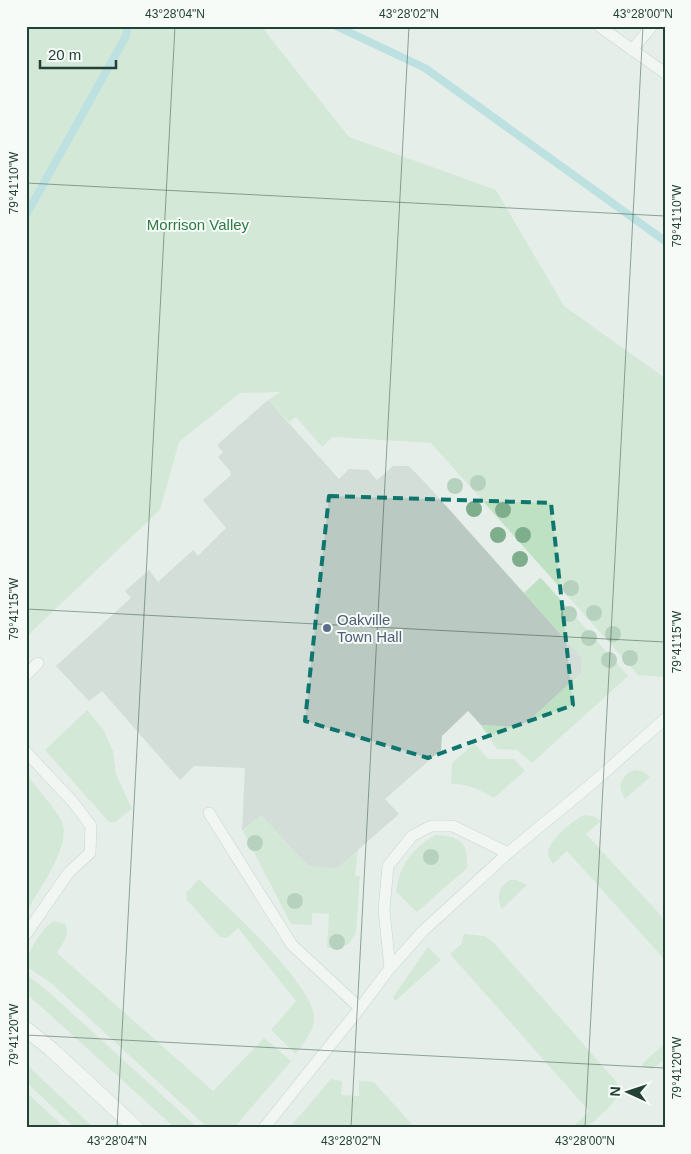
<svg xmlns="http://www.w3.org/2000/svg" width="691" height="1154" font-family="Helvetica,sans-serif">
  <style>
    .green { fill: #bee0c3 }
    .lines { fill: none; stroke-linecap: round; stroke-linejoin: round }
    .stream { stroke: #8cd0d4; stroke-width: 8 }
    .building { fill: #bac9c2 }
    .service-casing { stroke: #a7b7b0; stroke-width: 12 }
    .minor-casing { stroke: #a7b7b0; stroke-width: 16 }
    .service { stroke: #fff; stroke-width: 11 }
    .minor { stroke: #fff; stroke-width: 15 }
    .tree { fill: #7fae8d }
    .marked { fill: none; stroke: #0f766e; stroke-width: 4; stroke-dasharray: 10 6; stroke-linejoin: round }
    .ticks { fill: none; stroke: #234136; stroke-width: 1; stroke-opacity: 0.45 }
    .service-dot { fill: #5c6f8a; stroke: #f6fbf8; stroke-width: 2 }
    .labels { text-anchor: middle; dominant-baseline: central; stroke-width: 4; stroke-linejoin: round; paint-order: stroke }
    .park-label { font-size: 15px; fill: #2c7a42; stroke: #f6fbf8 }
    .service-label { font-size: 15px; fill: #4e5e75; stroke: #f6fbf8; text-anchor: start }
    .neatline { fill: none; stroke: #234136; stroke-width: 2 }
    .ticks-label { font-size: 12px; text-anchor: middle; fill: #234136 }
  </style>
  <rect width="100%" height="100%" fill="#e5eee9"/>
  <path class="green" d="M26,26h235l88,111 147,53 68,116 101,72v299l-27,-2 -207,-232 -98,-6 -11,10 -26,-30 -7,5 -21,-22 13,-8 -41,1 -61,49 -19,68 -134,127z
    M540,578l2,1 86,97 -96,87 -15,-13 -20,-1 -16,-24 41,2 59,-54 1,-15 -58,-65z
    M87,710l16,19 10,22 3,23 16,35 -18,14 -5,-1 -64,-72z
    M474,743l14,16h26l11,12 -31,27c-14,-8 -27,-15 -43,-14l1,-21z
    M636,770l6,1 8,6 -25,22c-7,-12 -6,-17 4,-27z
    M26,773c11,16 25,30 35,47 13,23 -23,71 -35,92z
    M261,815l47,51 28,3 22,-20 -3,27h5l-4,56 -7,12 -15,4h-7l2,-34 -17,-1v12l-21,-1 -48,-93z
    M584,815l9,1 8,5 -15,13 79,86v40l-98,-109 -14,13c-2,-4 -5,-7 -5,-11 0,-12 26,-34 36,-38z
    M435,835c24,1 34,7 32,33l-50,44 -21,-20c4,-28 15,-42 39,-57z
    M199,879c24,24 119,109 115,141 -1,12 -11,24 -18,34l-25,-24 25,-29 -58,-73 -11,10 -7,-1 -33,-37 -1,-7z
    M510,880h7l10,5 -25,24c-6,-12 -4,-22 8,-29z
    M54,921l11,3c6,11 -3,19 -8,29l156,138 51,-53 27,23 -57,67h-26l-156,-144 -26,-18c0,-12 17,-40 28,-45z
    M464,934l21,2 8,6 123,139c2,4 4,6 3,11 -2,11 -24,28 -33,36l-12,-2 15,-15 -139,-157 11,-10z
    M428,947l13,13 -46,41 -2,-4z
    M26,974l25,20 147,134h-23l-149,-135z
    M665,1043v16l-13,10 -9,-2 -1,-3z
    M26,1064l68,64h-19l-49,-46z
    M331,1079l11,2 -1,14 18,1v-15l15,1 41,46h-126z
    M26,1092l39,36h-39z"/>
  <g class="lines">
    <path class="stream" d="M336,26l89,42 240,173
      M26,215l100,-179 2,-10"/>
  </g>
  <path class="building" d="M268,400l71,79 10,-10 19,1 9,10 16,-14h16l22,23 151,169 -1,15 -59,54 -41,-2 -13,-14 -26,25 -1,14 -56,49 14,15 -63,55 -28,-3 -47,-51 -19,16 3,-63 -51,-2 -14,14 -78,-89 -13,10 -33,-35 75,-68 -6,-7 24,-21 9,12 35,-32 5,6 28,-28 -23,-28 28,-25 -1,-1 1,-2 -13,-15 5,-5 -6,-7z"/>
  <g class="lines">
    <g class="service-casing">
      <path id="service" d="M599,26l66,47
        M632,50l20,-24
        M26,675l12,-12
        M26,752l47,50 18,24 -1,27 -21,19 -43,62
        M209,813l83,132 68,63
        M390,968l-6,-58 4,-44 24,-30 19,-10h22l55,27
        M264,1128l96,-120 30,-40 33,-37 85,-78 81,-67 76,-67"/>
    </g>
    <g class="minor-casing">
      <path id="minor" d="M26,1029l25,20 85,79"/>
    </g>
    <use href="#service" class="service"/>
    <use href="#minor" class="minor"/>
  </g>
  <g class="tree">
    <circle cx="478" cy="483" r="8"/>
    <circle cx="455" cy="486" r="8"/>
    <circle cx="474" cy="509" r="8"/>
    <circle cx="503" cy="510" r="8"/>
    <circle cx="498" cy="535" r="8"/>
    <circle cx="523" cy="535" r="8"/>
    <circle cx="520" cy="559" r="8"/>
    <circle cx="571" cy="588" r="8"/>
    <circle cx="594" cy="613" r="8"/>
    <circle cx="569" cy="614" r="8"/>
    <circle cx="613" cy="634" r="8"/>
    <circle cx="589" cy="638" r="8"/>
    <circle cx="630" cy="658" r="8"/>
    <circle cx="609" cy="660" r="8"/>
    <circle cx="255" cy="843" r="8"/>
    <circle cx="431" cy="857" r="8"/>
    <circle cx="295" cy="901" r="8"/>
    <circle cx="337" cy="942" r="8"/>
  </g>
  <path d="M0 0H691V1154H0ZM329,496l222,7 22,202 -145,53 -123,-37z" fill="#e5eee9" fill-opacity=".55" fill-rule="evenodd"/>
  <path class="marked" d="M329,496l222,7 22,202 -145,53 -123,-37z"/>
  <path class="ticks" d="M26,183l639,33M26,609l639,33M26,1035l639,33M117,1128l58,-1102M351,1128l58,-1102M585,1128l58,-1102"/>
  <circle class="service-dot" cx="327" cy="628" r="5"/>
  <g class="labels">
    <g class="park-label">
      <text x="198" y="224">Morrison Valley</text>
    </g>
    <g class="service-label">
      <text x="337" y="619">Oakville<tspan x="337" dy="17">Town Hall</tspan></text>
    </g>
  </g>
  <rect width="691" height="1154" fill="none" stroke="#f6fbf8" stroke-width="55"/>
  <g transform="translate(628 1092) rotate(273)" stroke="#f6fbf8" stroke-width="4" paint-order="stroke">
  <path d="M0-4L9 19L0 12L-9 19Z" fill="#234136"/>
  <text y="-8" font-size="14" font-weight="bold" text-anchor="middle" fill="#234136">N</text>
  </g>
  <path d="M40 60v8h76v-8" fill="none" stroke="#234136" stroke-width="2.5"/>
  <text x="48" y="60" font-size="15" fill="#234136" stroke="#f6fbf8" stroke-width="4" paint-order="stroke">20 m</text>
  <rect x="28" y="28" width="636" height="1098" class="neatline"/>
  <g class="ticks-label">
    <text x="175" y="18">43°28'04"N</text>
    <text x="409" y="18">43°28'02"N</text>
    <text x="643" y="18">43°28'00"N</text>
    <text transform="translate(14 183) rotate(-90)" y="4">79°41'10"W</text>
    <text transform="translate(677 216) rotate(-90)" y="4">79°41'10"W</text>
    <text transform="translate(14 609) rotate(-90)" y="4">79°41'15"W</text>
    <text transform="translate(677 642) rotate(-90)" y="4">79°41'15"W</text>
    <text transform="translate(14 1035) rotate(-90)" y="4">79°41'20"W</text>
    <text transform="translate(677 1068) rotate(-90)" y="4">79°41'20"W</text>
    <text x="117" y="1145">43°28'04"N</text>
    <text x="351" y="1145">43°28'02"N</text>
    <text x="585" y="1145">43°28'00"N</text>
  </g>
</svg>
